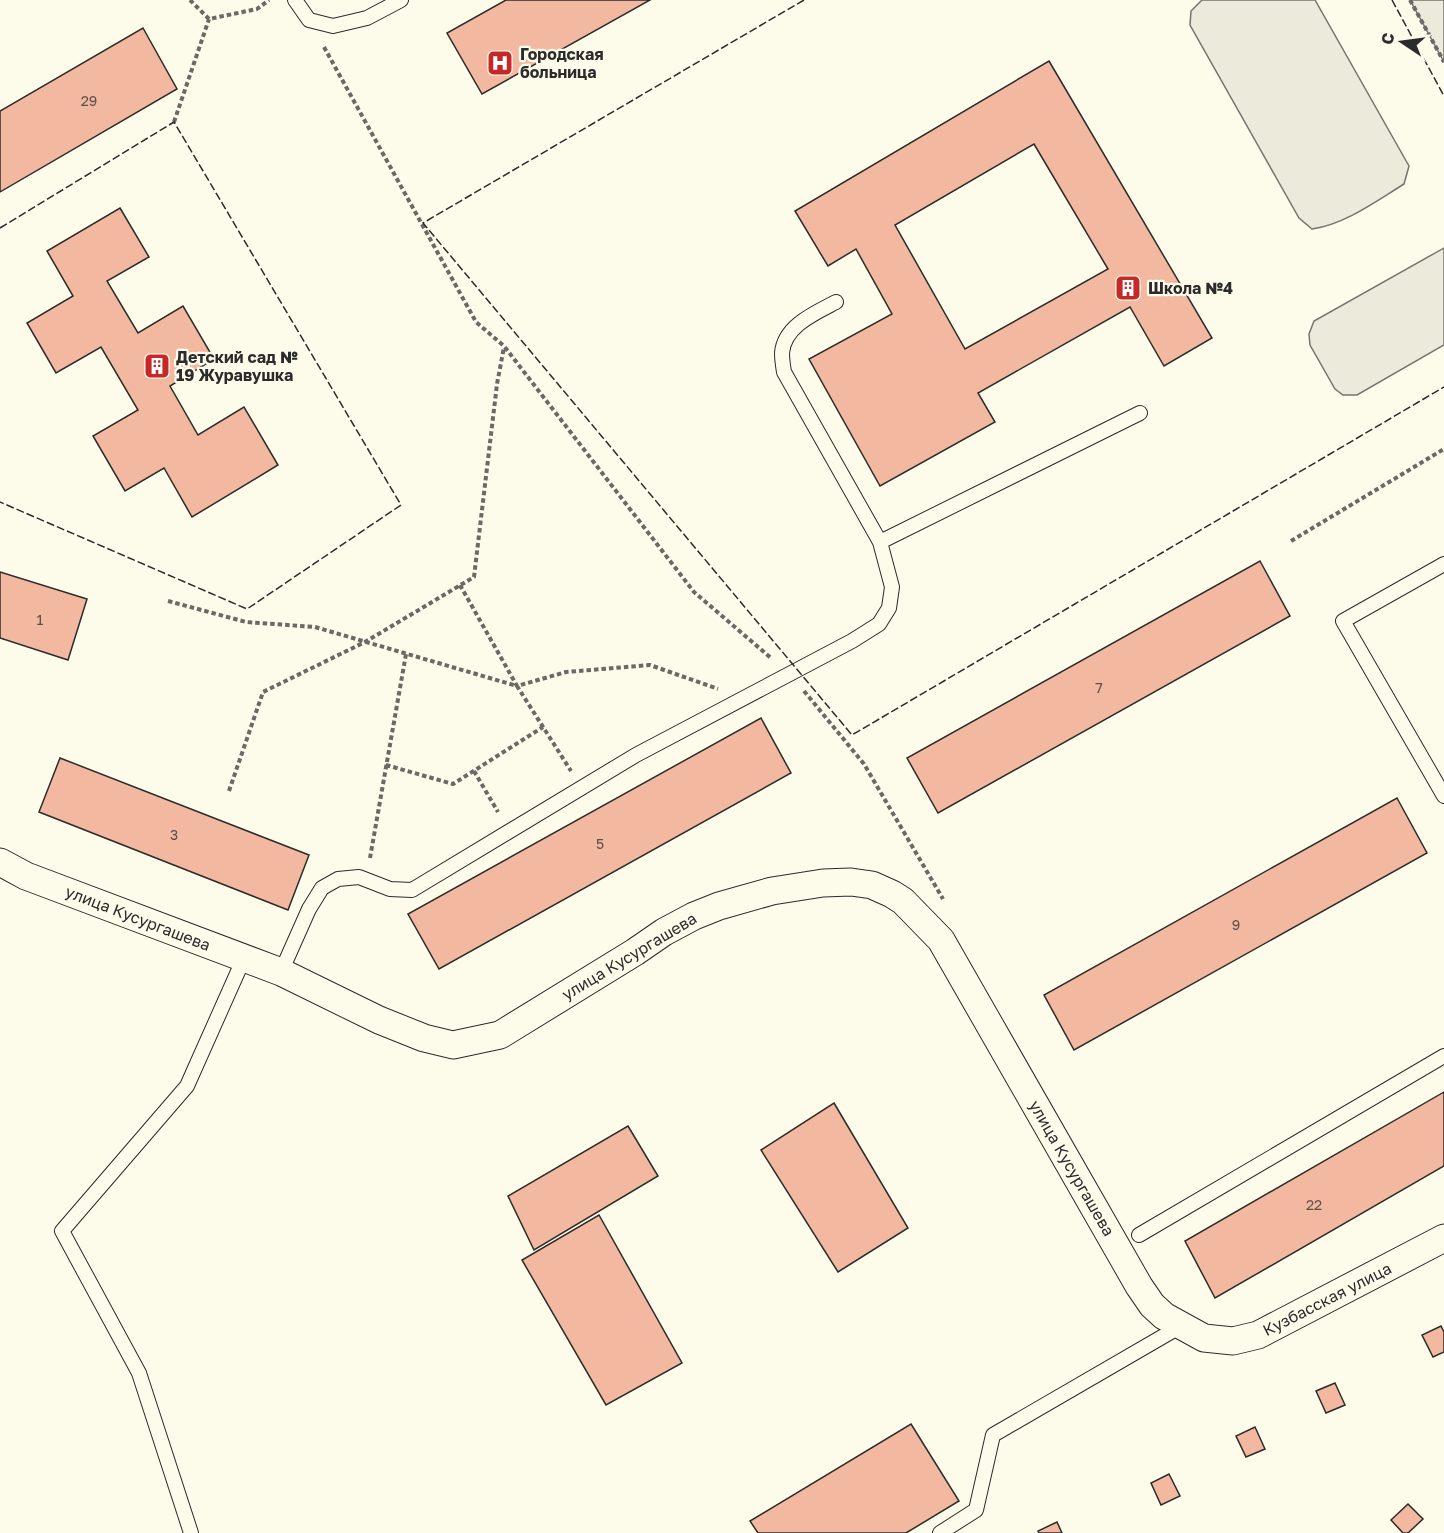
<svg xmlns="http://www.w3.org/2000/svg" width="1444" height="1533" font-family="'Golos Text',sans-serif">
  <style>
    .green { fill: #ecebdb; stroke: #74746e; stroke-width: 1.5 }
    .building { fill: #f2b8a0; stroke: #2b2b2b; stroke-width: 1.5; fill-rule: evenodd }
    .lines { fill: none; stroke-linecap: round; stroke-linejoin: round }
    .service-casing { stroke: #2b2b2b; stroke-width: 16 }
    .minor-casing { stroke: #2b2b2b; stroke-width: 29 }
    .path { stroke: #6a6964; stroke-width: 4; stroke-dasharray: 4.5 3; stroke-linecap: butt }
    .service { stroke: #fdfbea; stroke-width: 14 }
    .minor { stroke: #fdfbea; stroke-width: 27 }
    .fence { stroke: #2b2b2b; stroke-width: 1.5; stroke-dasharray: 8 3; stroke-linecap: butt }
    .labels { text-anchor: middle; dominant-baseline: central; stroke-width: 4.5; stroke-linejoin: round; paint-order: stroke }
    .number-label { font-size: 14px; fill: #5d4e48 }
    .poi-label { font-size: 16px; font-weight: bold; fill: #2b2b2b; stroke: #fdfbea; text-anchor: start }
    .street-label { font-size: 16px; fill: #2b2b2b; stroke: #fdfbea }
  </style>
  <rect width="100%" height="100%" fill="#fdfbea"/>
  <path class="green" d="M1202,0h113l94,166 -5,18c-29,18 -59,40 -92,45l-13,-11 -109,-193 1,-14z
    M1410,0h34v62z
    M1444,248v97l-87,50h-14l-8,-6 -25,-44 -1,-11 5,-13z"/>
  <path class="building" d="M506,0h144l-168,94 -35,-61z
    M143,28l34,61 -177,103v-81z
    M1049,61l163,277 -48,28 -34,-59 -152,86 17,29 -115,64 -71,-127 83,-45 -36,-65 -28,17 -33,-55zM1034,144l74,125 -143,80 -70,-124z
    M120,208l29,49 -42,24 31,52 45,-27 31,53 -44,27 28,49 46,-28 34,58 -86,52 -28,-49 -39,23 -32,-55 45,-26 -37,-63 -45,26 -29,-50 46,-27 -26,-45z
    M1260,561l30,55 -352,197 -31,-55z
    M0,572l87,27 -19,61 -68,-22z
    M761,718l30,55 -352,196 -31,-55z
    M60,758l249,97 -21,55 -249,-98z
    M1397,798l30,55 -353,197 -30,-55z
    M1444,1092v74l-229,132 -30,-57z
    M834,1103l74,125 -70,44 -77,-122z
    M628,1126l30,50 -124,74 -26,-54z
    M599,1215l83,148 -76,42 -84,-145z
    M1441,1326l3,6v20l-11,5 -11,-22z
    M1335,1383l10,22 -19,8 -10,-22z
    M911,1424l48,77 -53,32h-148l-8,-12z
    M1255,1427l10,22 -19,8 -10,-21z
    M1169,1474l11,22 -19,9 -10,-22z
    M1408,1504l15,15 -15,14h-5l-12,-13z
    M1057,1522l5,11h-23l-1,-2z"/>
  <g class="lines">
    <g class="service-casing">
      <path id="service" d="M295,0l14,20 24,6 34,-8 34,-18
        M880,542l260,-129
        M1444,564l-101,57 101,175
        M281,972l28,-63 13,-21 16,-9 21,-2 31,12 22,1 224,-135 216,-114 27,-17 10,-16 3,-21 -12,-45 -96,-170c-1,-6 -2,-13 -2,-19 2,-27 33,-40 54,-51
        M1139,1235l305,-179
        M191,1533l-52,-160 -77,-142 125,-145 57,-128
        M940,1533l36,-23 17,-75 188,-109"/>
    </g>
    <g class="minor-casing">
      <path id="minor" d="M0,862l26,14 255,96 98,48 45,18 29,7 47,-10 135,-83 29,-20 30,-16 25,-10 53,-15 51,-8 28,-1 21,3 20,9 11,7 38,39 198,346 13,19 12,11 40,22 29,3 25,-6 186,-97"/>
    </g>
    <path class="path" d="M190,0l19,19 48,-10 12,-9
      M1410,0l34,62
      M324,47l152,275 28,24 190,246 77,66
      M174,122l35,-103
      M1291,541l153,-92
      M460,585l57,101 49,-14 84,-7 68,24
      M168,601l78,21 69,5 202,59 54,85
      M804,691l60,73 79,135
      M386,765l67,19 90,-57
      M474,771l24,41
      M229,791l34,-99 102,-50 109,-65 23,-193 7,-37
      M370,858l36,-204"/>
    <use href="#service" class="service"/>
    <use href="#minor" class="minor"/>
    <path class="fence" d="M804,0l-381,223 429,512 592,-348
      M1392,0l52,96
      M0,228l174,-106 227,383 -154,104 -247,-107"/>
  </g>
  <defs>
    <g id="hospital-square" transform="scale(1.35)"><rect x="-9" y="-9" width="18" height="18" rx="4" fill="#c62828" stroke="#fdfbea"/><path d="M-5-5h3v3.5h4V-5h3V5h-3V1.5h-4V5h-3Z" fill="#fff"/></g>
    <g id="building-square" transform="scale(1.35)"><rect x="-9" y="-9" width="18" height="18" rx="4" fill="#c62828" stroke="#fdfbea"/><path d="M-4-6H4V6H1V3H-1V6H-4ZM-2.5-4.3h1.7v1.8h-1.7ZM.8-4.3h1.7v1.8H.8ZM-2.5-1h1.7V.8h-1.7ZM.8-1h1.7V.8H.8Z" fill="#fff"/></g>
  </defs>
  <g fill-rule="evenodd">
    <use href="#hospital-square" x="500" y="63"/>
    <use href="#building-square" x="1128" y="288"/>
    <use href="#building-square" x="157" y="366"/>
  </g>
  <g class="labels">
    <g class="number-label">
      <text x="89" y="100">29</text>
      <text x="40" y="619">1</text>
      <text x="1099" y="687">7</text>
      <text x="174" y="834">3</text>
      <text x="600" y="843">5</text>
      <text x="1236" y="924">9</text>
      <text x="1314" y="1204">22</text>
    </g>
    <g class="poi-label">
      <text x="520" y="54">Городская<tspan x="520" dy="18">больница</tspan></text>
      <text x="1148" y="288">Школа №4</text>
      <text x="176" y="357">Детский сад №<tspan x="176" dy="18">19 Журавушка</tspan></text>
    </g>
    <g class="street-label">
      <text transform="translate(138 918) rotate(21)">улица Кусургашева</text>
      <text transform="translate(629 956) rotate(-31)">улица Кусургашева</text>
      <text transform="translate(1072 1168) rotate(60)">улица Кусургашева</text>
      <text transform="translate(1327 1299) rotate(-27)">Кузбасская улица</text>
    </g>
  </g>
  <g transform="translate(1402 42) rotate(283)" stroke="#fdfbea" stroke-width="4.5" paint-order="stroke">
  <path d="M0-4.5L10 22L0 15L-10 22Z" fill="#2b2b2b"/>
  <text y="-9" font-size="16" font-weight="bold" text-anchor="middle" fill="#2b2b2b">С</text>
  </g>
</svg>
